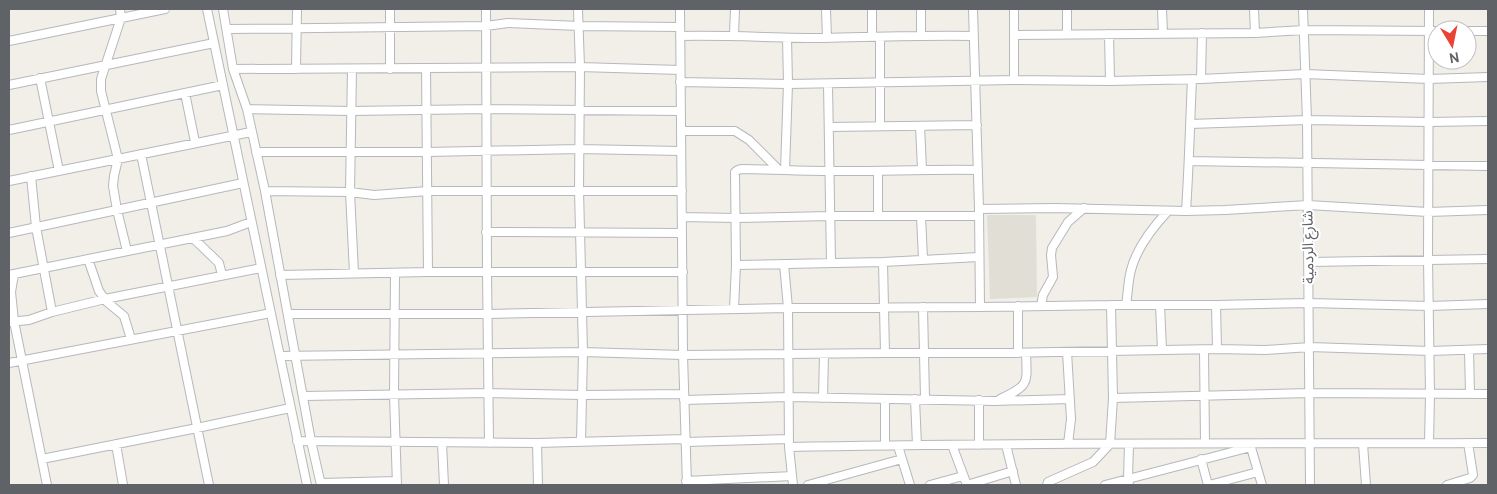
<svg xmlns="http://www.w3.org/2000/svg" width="1497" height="494" font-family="Cabin,'Noto Sans Arabic',sans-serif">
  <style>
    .education { fill: #e1ded6 }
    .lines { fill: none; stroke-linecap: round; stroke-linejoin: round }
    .minor-casing { stroke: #b5b8bc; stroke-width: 10 }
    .minor { stroke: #fff; stroke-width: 8 }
    .labels { text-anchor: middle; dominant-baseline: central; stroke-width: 4; stroke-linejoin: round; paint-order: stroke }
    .street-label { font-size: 15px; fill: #5f6368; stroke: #fff }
  </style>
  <rect width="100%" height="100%" fill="#f1efe8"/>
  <path class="education" d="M987,215h49l1,82 -47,2z"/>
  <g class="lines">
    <g class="minor-casing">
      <path id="minor" d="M120,9l1,9 -20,61v12l17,68 -4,17 -1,10 4,24 10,41
        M207,9l100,476
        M223,9l10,60 14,40 18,82 46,250 10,44
        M390,9v60
        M486,9l1,263 2,171
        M578,9l2,58 -1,123 4,162 -2,90
        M680,9l3,346 4,130
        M826,9l1,29
        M872,9v28
        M973,9l6,200 1,98
        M1014,9v71
        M1162,9l1,25
        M1254,9l1,24
        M1303,9l4,111 3,365
        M227,29l259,-3 22,-3 71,3 101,1
        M1467,31h21
        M1067,34v-25
        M1109,34l1,47
        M734,35l1,-26
        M921,35v-26
        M1014,35l241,-2 49,-3 133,1
        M680,36c49,-1 97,2 145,2 50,-1 99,-3 149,-2
        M880,37v89
        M9,41l156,-32
        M426,68l2,204
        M233,69l347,-2 100,3
        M296,69l1,-60
        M352,69l-2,123 4,81
        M40,78l19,93
        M1201,79l1,-46
        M680,82l108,2 226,-4 96,1 91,-2 104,-5 124,5 59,-2
        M828,84l3,178
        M9,85l205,-42
        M185,93l10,49
        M247,109l104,2 136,-2 194,2
        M1190,124l117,-4 122,2 59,-1
        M920,126l2,43
        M829,127l148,-2
        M9,130l214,-45
        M681,131h54l14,9 30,30
        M256,152h171l152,-3 102,2
        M141,154l68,331
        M1189,161l299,5
        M785,170c64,3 128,-1 193,0
        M878,172v44
        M31,176l5,51 16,85
        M9,181l242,-49
        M265,191l85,1 24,3 54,-4h254
        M979,209l76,-1 131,3 39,-1 83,-5 120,7 60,-2
        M1186,211c3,-44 4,-88 6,-132
        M921,216l2,43
        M682,217l54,1 94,-2h149
        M486,232l196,1
        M9,233l234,-50
        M193,238l26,25 3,12
        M88,259l11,32 8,11 17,14 7,23
        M883,262l2,91
        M1309,262l179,-3
        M784,264l4,44 1,139
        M736,265l147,-3 96,-5
        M395,273l-1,122 3,90
        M14,274l-3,18 3,29 33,164
        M9,275l218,-44 24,-9
        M280,275l148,-3h255
        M1126,305c2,-12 2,-24 5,-35 6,-23 21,-42 37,-59
        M1160,305l2,45
        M1216,305l1,44
        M1041,306l2,-11 10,-18 -2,-22 1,-7 16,-26 16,-14
        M923,307l2,92
        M734,309l2,-44 -1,-93 3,-2 3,-1 44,1 3,-86 -1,-46
        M288,314h200l300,-6 192,-1 131,-2h105l93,-2 120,3 59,-2
        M9,322l20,-2 23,-8 53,-13 156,-31
        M1204,350l1,93
        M1469,350l1,44
        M1067,352l4,67 -3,25
        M1018,353v-47
        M280,356l303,-4 100,3 202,-2h120l212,-4 48,1 45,-3 120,4 58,-2
        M9,363l262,-50
        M303,396l185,-3 95,2 101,-1
        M823,398l1,-44
        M1113,398l197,-5 178,1
        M885,399v46
        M915,399l2,46
        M1000,399c30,-14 27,-15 26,-46
        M684,400l105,-3 205,4 76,-2
        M297,441l240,2 148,-4
        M685,442l104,-3
        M442,443l2,42
        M537,443l1,42
        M1429,443l1,-49 -2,-135 1,-250
        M116,444l7,41
        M1129,444l-1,35 1,6
        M1250,444l12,41
        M1363,444l3,41
        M952,445l15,40
        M979,445v-45
        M1006,445l10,40
        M898,446l12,39
        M42,459l155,-31 93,-20
        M1201,459l7,26
        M686,481l106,-5
        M321,483l75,-2
        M793,485l-4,-38c233,-5 466,-3 699,-4
        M808,485l94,-26
        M930,485l33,-9
        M967,485l46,-14
        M1047,485l1,-3 45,-20 17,-18 3,-46 -2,-93
        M1105,485l146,-38
        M1209,485l49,-13
        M1447,485l23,-7 3,-3 -5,-32"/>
    </g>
    <use href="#minor" class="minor"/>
  </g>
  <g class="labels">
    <g class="street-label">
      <text transform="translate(1308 247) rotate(-91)">شارع الردمية</text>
    </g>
  </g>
  <rect width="1497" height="494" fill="none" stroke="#5f6368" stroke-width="20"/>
  <g transform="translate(1452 45) rotate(170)"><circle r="24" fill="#ffffff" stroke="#bfc1c3"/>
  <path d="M0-4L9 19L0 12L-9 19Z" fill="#ea4335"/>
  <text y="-8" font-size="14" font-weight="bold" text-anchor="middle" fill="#5f6368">N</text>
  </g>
</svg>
